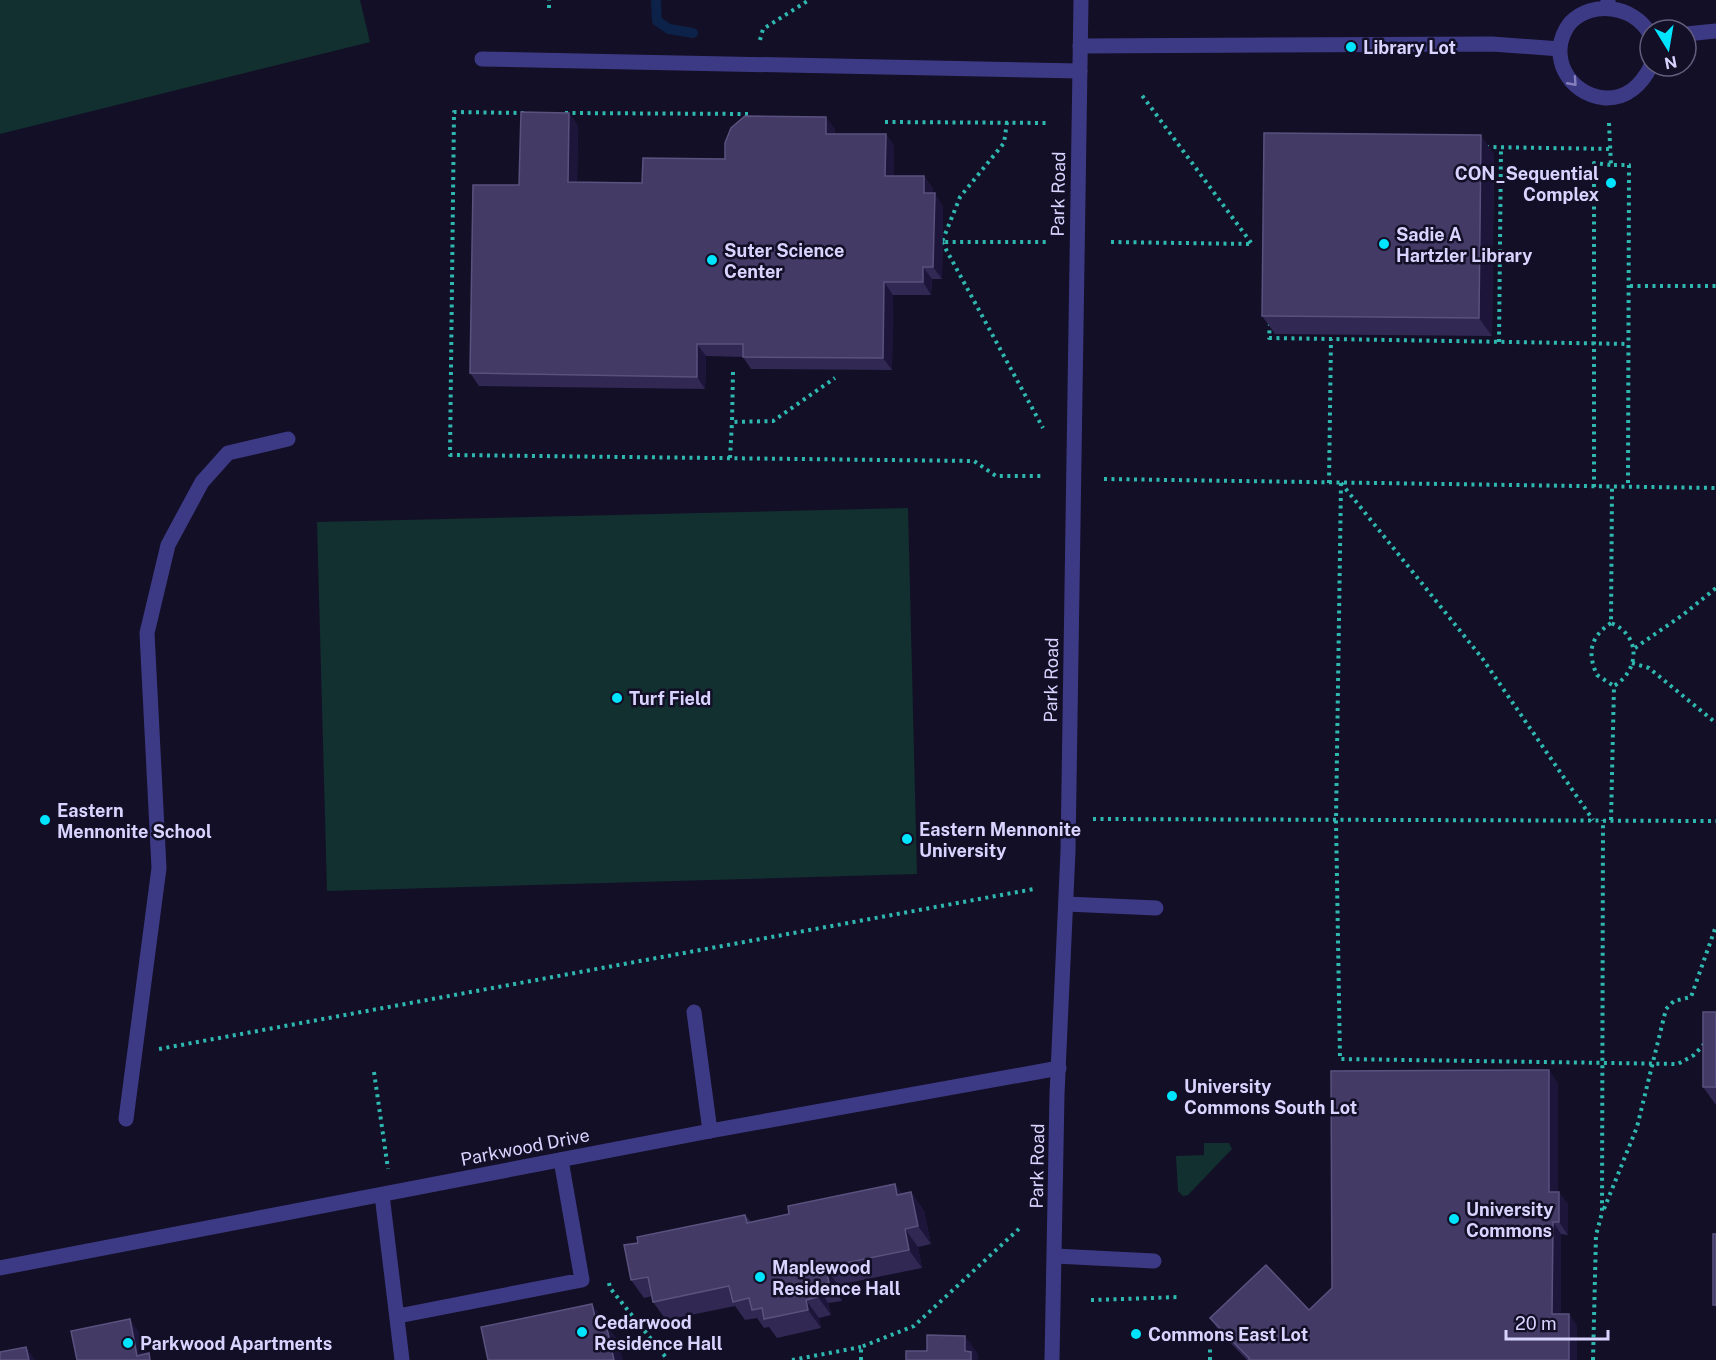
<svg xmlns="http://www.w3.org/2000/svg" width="1716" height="1360" font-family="'Public Sans',sans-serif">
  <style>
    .green { fill: #12302f }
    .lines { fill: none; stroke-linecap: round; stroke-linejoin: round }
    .stream { stroke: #0c2248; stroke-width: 10 }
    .path { stroke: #2fb8b0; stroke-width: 4; stroke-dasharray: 3 4.5; stroke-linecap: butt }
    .service { stroke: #3d3a85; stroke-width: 15 }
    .minor { stroke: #3d3a85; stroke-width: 15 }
    .tertiary { stroke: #3d3a85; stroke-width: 15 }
    .wall { fill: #312854 }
    .shaded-wall { fill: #1d163a }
    .building { fill: #433a66; stroke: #5a527e; stroke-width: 1.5 }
    .oneway { stroke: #837fbc }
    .poi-dot { fill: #00e5ff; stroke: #130f26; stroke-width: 2 }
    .labels { text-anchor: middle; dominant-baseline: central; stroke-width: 5; stroke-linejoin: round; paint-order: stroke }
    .poi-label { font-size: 18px; font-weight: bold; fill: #d9d4ff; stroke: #130f26; text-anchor: start }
    .street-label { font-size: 18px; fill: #d9d4ff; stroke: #130f26 }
  </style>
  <rect width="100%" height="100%" fill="#130f26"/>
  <path class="green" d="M0,0h360l10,42 -370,92z
    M908,508l9,366 -590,17 -10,-369z
    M1204,1143h25l3,6 -44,46 -5,1 -5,-5 -2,-35 28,-1z"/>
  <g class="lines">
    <path class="stream" d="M656,0l1,21 12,8 24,4"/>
    <path class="path" d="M549,8v-8
      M760,40l3,-11 46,-29
      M524,113l-70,-1 -4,343 524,6 22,15h47
      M565,113l187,1
      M885,122l163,1
      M1007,122l-3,21 -44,54 -18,45h105
      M1609,123l2,42h18l-1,321
      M1486,147l125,2
      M942,242l101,186
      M1111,242l141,2 -111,-150
      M1630,286h86
      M1270,323l-1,15 360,6
      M1499,342l2,-195
      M733,372l-1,50 41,-1 62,-43
      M730,458l2,-36
      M1104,479l612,9
      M1329,483l2,-144
      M1341,483l-5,337 4,239 338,5 16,-9 12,-13
      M1341,483l141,175 111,162
      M1594,487v-324l17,2
      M1611,623c-21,14 -24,30 -14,52l17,11
      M1635,648l49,-34 32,-26
      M1632,663l17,5 67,55
      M1093,819l623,2
      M1611,820l3,-134c26,-16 27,-51 -3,-63l1,-136
      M159,1049l875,-160
      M374,1072l14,97
      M1604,1209l33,-82 29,-118 8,-8 17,-4 25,-71
      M609,1283l1,5 58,72
      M1091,1300l89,-3
      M792,1360l69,-13
      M861,1360v-13l53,-21 108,-100
      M1210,1360v-12
      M1593,1360l3,-125 6,-22 1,-393"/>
    <path class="service" d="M1650,34c-17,-29 -58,-34 -80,-11 -24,31 -2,72 35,75 22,1 37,-14 46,-32
      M1686,34l30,-3
      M1080,46l412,-2 68,5
      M482,59l598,12
      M1066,904l90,4
      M694,1012l16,119
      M126,1119l33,-251 -12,-235 21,-88 34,-63 26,-29 60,-14
      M382,1195l20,165
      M1055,1256l99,5
      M398,1316l184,-36 -21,-120"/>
    <path class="minor" d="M1608,5v-5
      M0,1268l710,-137 349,-63"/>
    <path class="tertiary" d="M1052,1360l5,-266 11,-243 13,-851"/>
  </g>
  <path class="wall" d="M578,125l-1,57 65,1 83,-24 110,-30v5h51l8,12v30h30l9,13v4l10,13 -1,73h-10l-1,16h-38l-1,75 -141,-1 -8,-12 -37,-1 -1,33 -226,-3 -9,-13 49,-188z
    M1494,154l-2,182 -217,-2 -13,-18z
    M1716,1012v93l-13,-18z
    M1558,1083v109l10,12v31l-7,-1v80h8l8,12v34h-330l-28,-29 -9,-13 99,-8z
    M895,1184l7,10 9,-2 13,19 7,33 -13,3 4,21 -84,17 4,16 -14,2 3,12 -12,3 2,10 -44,10 -8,-11 -5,1 -7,-10 -12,2 -10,-14 -69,14 -13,-18 -1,-6 -8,2 -13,-18 7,-37 107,-28 6,7 38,-8z"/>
  <path class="shaded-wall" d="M569,113l9,12 -1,69 -9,-12z
    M826,117l9,12 -1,17 -8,-12z
    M886,134l8,12v42l-9,-12z
    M1481,135l13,19 -2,182 -13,-18z
    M924,176l9,13v16l-9,-12z
    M935,193l8,13 -1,73 -9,-12z
    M923,267l9,12 -1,16 -8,-13z
    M884,282l9,13 -1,75 -9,-12z
    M697,344l9,12 -1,33 -8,-12z
    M1549,1070l9,13v121l-9,-12z
    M895,1184l12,18 -10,-7z
    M911,1192l13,19 7,33 -13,-18z
    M1559,1192l9,12v31l-9,-13z
    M1553,1222l8,12v92l-9,-12z
    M905,1229l13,18 4,21 -13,-18z
    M825,1267l13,18 4,16 -13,-19z
    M816,1285l12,18 3,12 -13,-18z
    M806,1300l13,18 2,10 -13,-18z
    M592,1304l13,18 5,22 -13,-18z
    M1569,1314l8,12v34h-8z
    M130,1319l12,18 5,23 -10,-4z
    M606,1324l13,18 4,18h-9z
    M965,1336l13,18v6h-7l-6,-9z
    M26,1347l9,13h-6z"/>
  <path class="building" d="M521,112l48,1 -1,69 74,1 1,-25 82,1v-16l6,-15 14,-12 81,1v17h60l-1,42h39v17h11l-2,74h-10v15h-39l-1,76 -140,-1v-13h-46v33l-227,-4 3,-188h46z
    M1264,133l217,2 -2,183 -217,-2z
    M1703,1012h13v75h-13z
    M1549,1070v122h10v30h-6l-1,92h17v46h-320v-2l-39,-40 56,-53 43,45 23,-22 -1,-217z
    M895,1184l2,11 14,-3 7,34 -13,3 4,21 -84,17 4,15 -13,3 2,12 -12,3 2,10 -44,9 -2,-11 -10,2 -3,-12 -16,4 -4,-16 -76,16 -5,-25 -17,3 -7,-35 14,-2 -1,-6 108,-22 2,8 42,-9 -1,-8z
    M1713,1234h3v71h-3z
    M592,1304l5,22 9,-2 8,36h-126l-7,-33z
    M130,1319l7,37 12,-3 1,7h-73l-6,-29z
    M927,1335l38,1v15l6,1v8h-65v-9h21z
    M26,1347l3,13h-29v-8z"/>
  <defs><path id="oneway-chevron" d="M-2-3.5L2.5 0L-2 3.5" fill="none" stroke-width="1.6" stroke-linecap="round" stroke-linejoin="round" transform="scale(1.5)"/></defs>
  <use class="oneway" href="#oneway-chevron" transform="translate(1573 82) rotate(48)"/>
  <g class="poi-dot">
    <circle cx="1351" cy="47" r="6"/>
    <circle cx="1611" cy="183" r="6"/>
    <circle cx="1384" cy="244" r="6"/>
    <circle cx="712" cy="260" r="6"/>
    <circle cx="617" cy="698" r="6"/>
    <circle cx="45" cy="820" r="6"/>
    <circle cx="907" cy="839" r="6"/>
    <circle cx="1172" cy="1096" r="6"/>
    <circle cx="1454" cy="1219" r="6"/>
    <circle cx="760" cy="1277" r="6"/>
    <circle cx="582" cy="1332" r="6"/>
    <circle cx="1136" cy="1334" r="6"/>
    <circle cx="128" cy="1343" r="6"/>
  </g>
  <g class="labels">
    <g class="poi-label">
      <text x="1363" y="47">Library Lot</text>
      <text x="1599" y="173" text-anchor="end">CON_Sequential<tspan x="1599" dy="21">Complex</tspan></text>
      <text x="1396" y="234">Sadie A<tspan x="1396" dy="21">Hartzler Library</tspan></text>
      <text x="724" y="250">Suter Science<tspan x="724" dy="21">Center</tspan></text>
      <text x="629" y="698">Turf Field</text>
      <text x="57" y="810">Eastern<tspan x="57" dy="21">Mennonite School</tspan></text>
      <text x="919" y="829">Eastern Mennonite<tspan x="919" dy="21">University</tspan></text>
      <text x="1184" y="1086">University<tspan x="1184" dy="21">Commons South Lot</tspan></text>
      <text x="1466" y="1209">University<tspan x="1466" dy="21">Commons</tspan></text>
      <text x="772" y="1267">Maplewood<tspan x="772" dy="21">Residence Hall</tspan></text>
      <text x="594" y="1322">Cedarwood<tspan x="594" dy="21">Residence Hall</tspan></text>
      <text x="1148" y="1334">Commons East Lot</text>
      <text x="140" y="1343">Parkwood Apartments</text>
    </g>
    <g class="street-label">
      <text transform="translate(1058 194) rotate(-89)">Park Road</text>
      <text transform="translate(1051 680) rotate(-89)">Park Road</text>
      <text transform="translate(525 1147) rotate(-11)">Parkwood Drive</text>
      <text transform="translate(1037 1166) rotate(-89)">Park Road</text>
    </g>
  </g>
  <g transform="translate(1668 48) rotate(169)"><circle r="28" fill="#130f26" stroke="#625e7d" stroke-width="1.5"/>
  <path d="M0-4.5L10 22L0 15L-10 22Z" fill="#00e5ff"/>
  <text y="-9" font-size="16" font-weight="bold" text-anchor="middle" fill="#d9d4ff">N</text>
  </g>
  <path d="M1506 1330v9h102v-9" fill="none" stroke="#d9d4ff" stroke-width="3"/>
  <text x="1515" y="1330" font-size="18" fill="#d9d4ff" stroke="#130f26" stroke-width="4.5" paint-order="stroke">20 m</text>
</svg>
